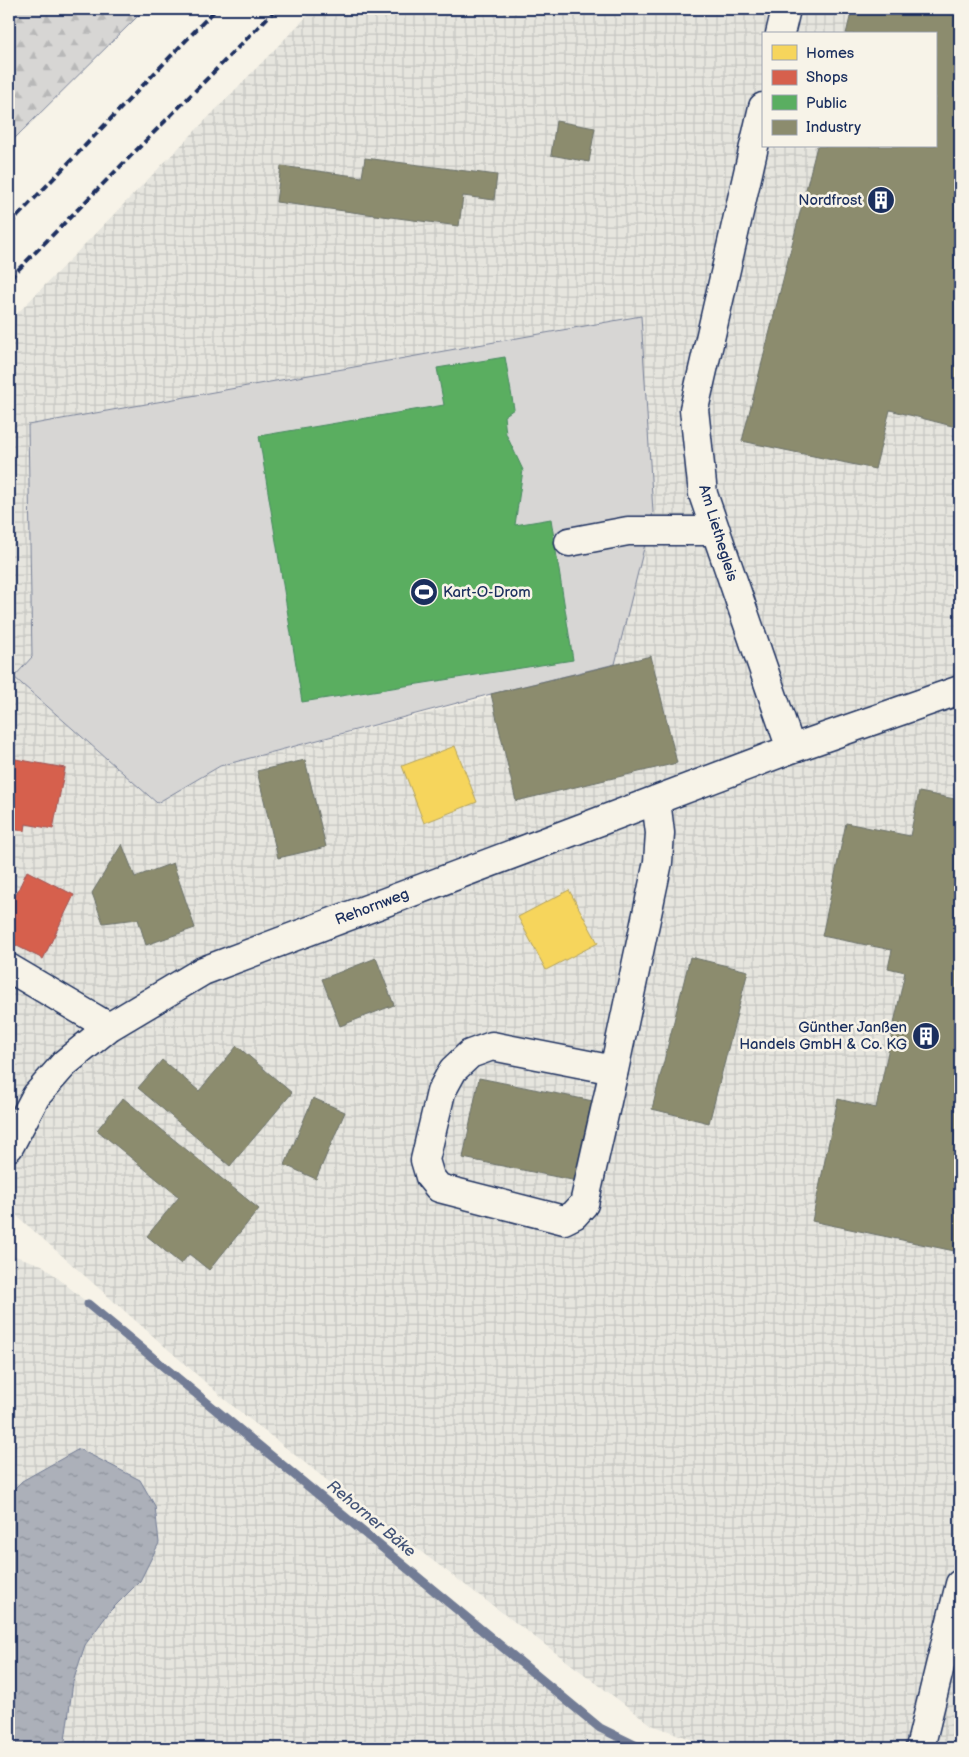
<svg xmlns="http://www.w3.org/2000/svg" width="969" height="1757" font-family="'Balsamiq Sans',sans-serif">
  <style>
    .industrial { fill: url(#industrial-grid); fill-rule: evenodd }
    .forest { fill: url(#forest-firs); stroke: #798299 }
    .green { fill: #d7d6d4; stroke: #798299 }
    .water { fill: url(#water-ripples); stroke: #727c95 }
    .homes { fill: #f6d55c; stroke: #b4a35d }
    .shops { fill: #d6604d; stroke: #9e5152 }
    .public { fill: #5aae61; stroke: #478860 }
    .industry { fill: #8c8c6e; stroke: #6a7069 }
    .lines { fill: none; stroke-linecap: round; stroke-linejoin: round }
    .stream { stroke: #727c95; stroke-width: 9 }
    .minor-casing { stroke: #1b2f5e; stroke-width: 31 }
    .minor { stroke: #f7f3e8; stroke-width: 28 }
    .rail { stroke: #1b2f5e; stroke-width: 4; stroke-dasharray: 8 4; stroke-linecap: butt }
    .labels { text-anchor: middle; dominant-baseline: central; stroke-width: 5; stroke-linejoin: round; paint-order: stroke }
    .poi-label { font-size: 15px; fill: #1b2f5e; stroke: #f7f3e8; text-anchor: end }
    .street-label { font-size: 15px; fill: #1b2f5e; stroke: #f7f3e8 }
    .water-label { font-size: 16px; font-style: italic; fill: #465679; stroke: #f7f3e8 }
  </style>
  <defs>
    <pattern id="industrial-grid" width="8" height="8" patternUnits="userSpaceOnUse" patternTransform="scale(1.25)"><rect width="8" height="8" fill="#e6e5de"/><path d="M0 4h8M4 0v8" fill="none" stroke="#c5c5c1"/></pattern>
    <pattern id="forest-firs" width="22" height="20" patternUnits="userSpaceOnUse" patternTransform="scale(1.25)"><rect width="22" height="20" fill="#d7d6d4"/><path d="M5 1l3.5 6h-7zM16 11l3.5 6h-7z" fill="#b8b8b8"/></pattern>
    <pattern id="water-ripples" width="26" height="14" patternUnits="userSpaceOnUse" patternTransform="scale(1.25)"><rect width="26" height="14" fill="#acb0b9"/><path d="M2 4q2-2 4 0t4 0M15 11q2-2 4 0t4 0" fill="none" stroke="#8b909a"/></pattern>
  </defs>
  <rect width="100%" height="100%" fill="#f7f3e8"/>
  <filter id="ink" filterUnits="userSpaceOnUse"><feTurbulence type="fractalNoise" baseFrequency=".02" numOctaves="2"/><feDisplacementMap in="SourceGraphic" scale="10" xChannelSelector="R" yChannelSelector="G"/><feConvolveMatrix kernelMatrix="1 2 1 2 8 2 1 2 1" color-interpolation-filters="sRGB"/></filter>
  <g filter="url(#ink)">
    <path class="industrial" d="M314,9h646v1739h-245l-63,-23 -296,-222 -127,-100 -220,-194v-887zM763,34h172v112h-172zM28,425l587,240 -395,101 -63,37 -143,-126 18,-20z
      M9,1254l33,11 558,463 42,20h-633z"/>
    <path class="forest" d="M9,9h136l-136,135z"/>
    <path class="green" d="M641,316l12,196 -38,152 -124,30 -271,72 -63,37 -143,-126 18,-20 -4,-232z"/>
    <path class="water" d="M79,1449l61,31 15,26 4,37 -19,38 -30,30 -25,34 -12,37 -9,66h-55v-254l13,-13z"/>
    <path class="homes" d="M455,746l22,56 -53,21 -22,-57z
      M569,890l29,53 -52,27 -28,-53z"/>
    <path class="shops" d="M10,758l55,10 -12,61 -27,-5 -1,7 -16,-2z
      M27,871l47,24 -31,64 -34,-17v-33z"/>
    <path class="public" d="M505,357l9,52 -10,7 2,18 17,36 -8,55 36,-6 22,141 -271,42 -43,-266 185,-31 -7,-37z"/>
    <path class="industry" d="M852,9h75l33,8v411l-70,-18 -15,59 -133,-28 75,-295h118v-112h-89z
      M556,121l39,7 -6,34 -38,-7z
      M365,158l132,17 -3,25 -31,-4 -4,30 -183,-24 5,-36 81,11z
      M651,656l26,107 -161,38 -25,-107z
      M305,760l21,87 -48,11 -21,-87z
      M919,792l41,8 -1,452 -147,-31 26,-122 38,9 29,-136 -17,-4 4,-18 -70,-14 24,-113 64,13z
      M122,844l13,33 38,-14 22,65 -49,17 -8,-26 -35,4 -11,-30z
      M690,957l58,14 -39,152 -57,-14z
      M376,958l18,47 -54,21 -18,-47z
      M237,1046l55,47 -62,73 -92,-78 24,-28 37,31z
      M479,1078l114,23 -16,80 -114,-23z
      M123,1098l136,111 -50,61 -20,-16 -8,10 -34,-28 32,-39 -82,-67z
      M313,1098l32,14 -29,67 -31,-14z"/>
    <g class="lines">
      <path class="stream" d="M88,1304l512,424 41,20"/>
      <g class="minor-casing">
        <path id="minor" d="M780,34l6,-25
          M763,107l-69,302 9,85 88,255 169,-59
          M569,542l59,-11h88
          M9,968l100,59
          M614,1070l-30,134 -10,11 -10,5 -125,-32 -9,-11 -5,-17 16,-68 12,-22 17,-16 22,-8 122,24 44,-208 2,-29 -4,-33
          M9,1147l27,-51 29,-33 44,-36 94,-56 588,-222
          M920,1748l40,-164"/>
      </g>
      <use href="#minor" class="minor"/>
      <path class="rail" d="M9,225l207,-216
        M9,279l267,-270"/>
    </g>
  </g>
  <defs>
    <g id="building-disc" transform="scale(1.4375)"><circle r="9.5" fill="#1b2f5e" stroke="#f7f3e8"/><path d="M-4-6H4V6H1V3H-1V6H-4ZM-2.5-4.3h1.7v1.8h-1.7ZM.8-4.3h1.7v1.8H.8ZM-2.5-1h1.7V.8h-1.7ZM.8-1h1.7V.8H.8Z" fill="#fff"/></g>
    <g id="stadium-disc" transform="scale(1.4375)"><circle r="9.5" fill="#1b2f5e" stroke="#f7f3e8"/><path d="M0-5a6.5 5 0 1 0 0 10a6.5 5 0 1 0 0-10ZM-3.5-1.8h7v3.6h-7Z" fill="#fff"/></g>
  </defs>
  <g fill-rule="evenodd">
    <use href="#building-disc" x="881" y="200"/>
    <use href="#stadium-disc" x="424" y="592"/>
    <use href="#building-disc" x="926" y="1036"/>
  </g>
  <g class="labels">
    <g class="poi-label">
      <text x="862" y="200">Nordfrost</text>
      <text x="443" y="592" text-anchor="start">Kart-O-Drom</text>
      <text x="907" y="1027">Günther Janßen<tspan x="907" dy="17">Handels GmbH &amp; Co. KG</tspan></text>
    </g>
    <g class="street-label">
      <text transform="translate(718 533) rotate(73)">Am Liethegleis</text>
      <text transform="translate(372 907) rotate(-21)">Rehornweg</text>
    </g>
    <g class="water-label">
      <text transform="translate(371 1519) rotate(40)">Rehorner Bäke</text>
    </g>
  </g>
  <rect width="969" height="1757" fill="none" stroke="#f7f3e8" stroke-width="30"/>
  <rect x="15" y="15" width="939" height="1727" fill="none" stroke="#1b2f5e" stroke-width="2" filter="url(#ink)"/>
  <rect x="762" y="32" width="175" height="115" fill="#f7f3e8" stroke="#9fa5b1"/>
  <rect x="772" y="45" width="25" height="15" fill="#f6d55c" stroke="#9fa5b1"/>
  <text x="806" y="58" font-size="15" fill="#1b2f5e">Homes</text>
  <rect x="772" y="70" width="25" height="15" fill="#d6604d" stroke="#9fa5b1"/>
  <text x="806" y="82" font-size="15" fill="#1b2f5e">Shops</text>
  <rect x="772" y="95" width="25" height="15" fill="#5aae61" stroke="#9fa5b1"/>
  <text x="806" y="108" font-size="15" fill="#1b2f5e">Public</text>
  <rect x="772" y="120" width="25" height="15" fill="#8c8c6e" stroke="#9fa5b1"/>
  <text x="806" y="132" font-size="15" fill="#1b2f5e">Industry</text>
</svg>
